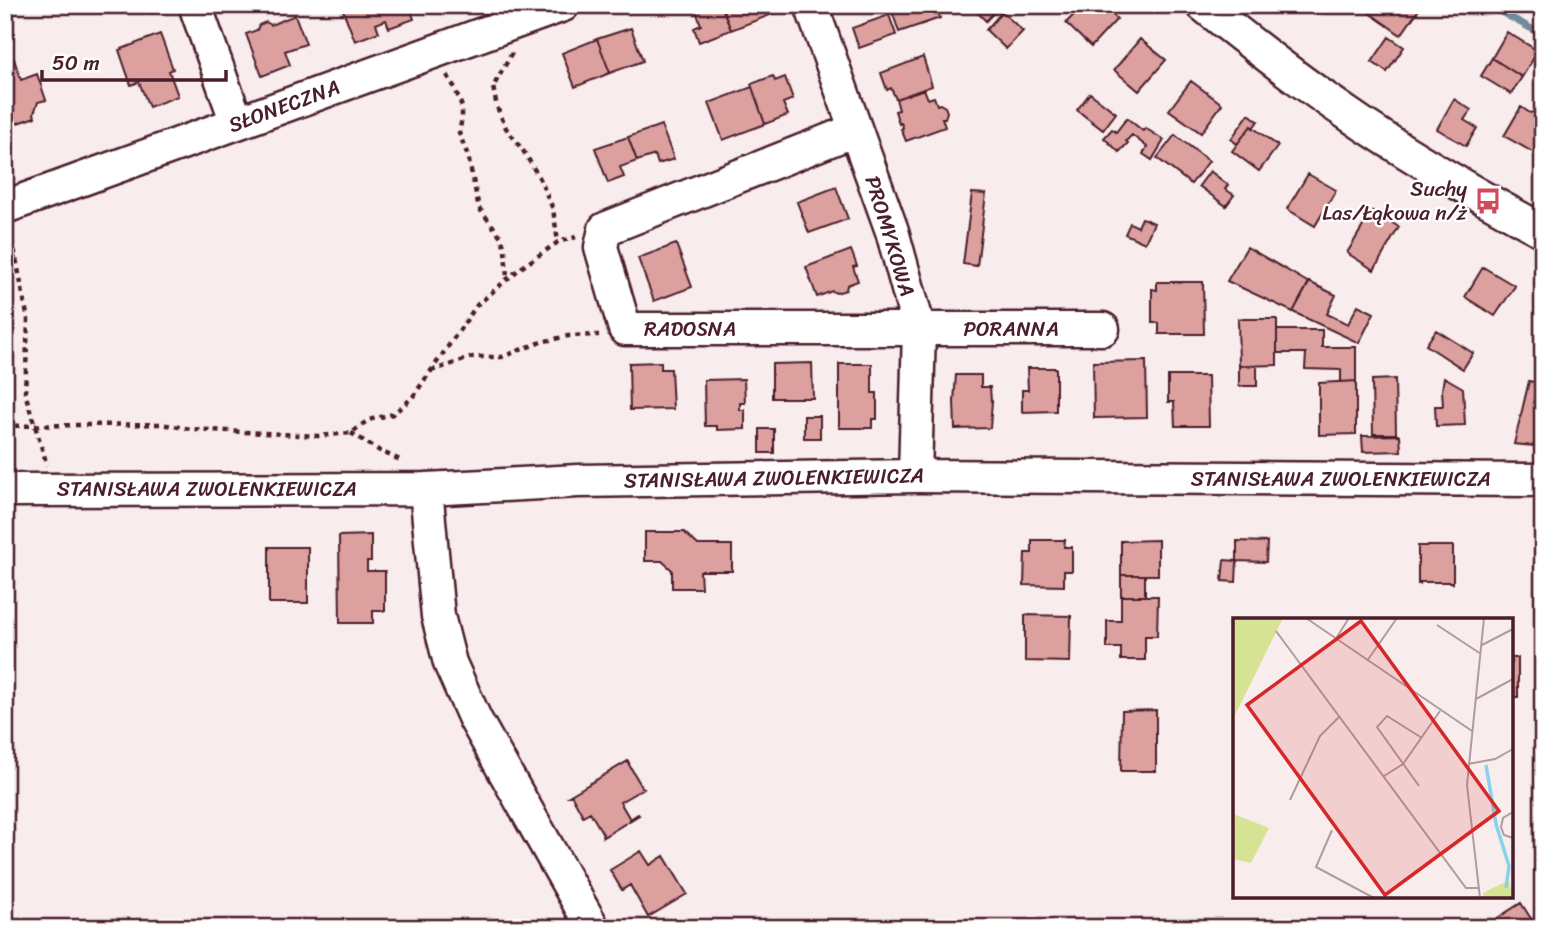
<svg xmlns="http://www.w3.org/2000/svg" width="1548" height="933" font-family="Sriracha,sans-serif">
  <style>
    .lines { fill: none; stroke-linecap: round; stroke-linejoin: round }
    .stream { stroke: #708a9e; stroke-width: 7 }
    .building { fill: #dca19f; stroke: #4a1f2b; stroke-width: 2 }
    .minor-casing { stroke: #4a1f2b; stroke-width: 37 }
    .path { stroke: #4a1f2b; stroke-width: 4.5; stroke-dasharray: 5 5; stroke-linecap: butt }
    .minor { stroke: #fff; stroke-width: 32 }
    .labels { text-anchor: middle; dominant-baseline: central; stroke-width: 5; stroke-linejoin: round; paint-order: stroke }
    .street-label { font-size: 21px; fill: #4a1f2b; stroke: #fff }
    .poi-label { font-size: 21px; fill: #4a1f2b; stroke: #fff; text-anchor: end }
    .inset-river { fill: none; stroke: #8ad2eb; stroke-width: 3.5 }
    .inset-road { fill: none; stroke: #b29a9f; stroke-width: 2 }
    .view { fill: #d62828; fill-opacity: 0.15; stroke: #d62828; stroke-width: 3.5 }
    .inset-edge { fill: none; stroke: #4a1f2b; stroke-width: 3.5 }
  </style>
  <rect width="100%" height="100%" fill="#f8ecec"/>
  <filter id="ink" filterUnits="userSpaceOnUse"><feTurbulence type="fractalNoise" baseFrequency=".0143" numOctaves="2"/><feDisplacementMap in="SourceGraphic" scale="14" xChannelSelector="R" yChannelSelector="G"/><feConvolveMatrix kernelMatrix="1 2 1 2 8 2 1 2 1" color-interpolation-filters="sRGB"/></filter>
  <g filter="url(#ink)">
    <g class="lines">
      <path class="stream" d="M1488,5l55,30"/>
    </g>
    <path class="building" d="M356,5h53l5,14 -25,9 -3,-8 -10,4 3,8 -24,9 -12,-31z
      M694,5h27l10,25 -32,12 -5,-14 7,-3z
      M721,5h55l2,7 -47,18z
      M910,5h26l4,13 -41,14 -7,-21z
      M984,5h10l4,3 -12,13 -9,-9z
      M1083,5h20l14,14 -26,28 -25,-24z
      M1358,5h64l-21,30z
      M1002,12l21,19 -17,18 -20,-19z
      M295,15l11,29 -21,7 5,14 -28,11 -16,-42 11,-4 2,-5 7,-3 5,3z
      M889,15l7,20 -37,13 -7,-20z
      M631,28l12,33 -33,12 -13,-34z
      M1507,32l31,19 -16,26 -30,-19z
      M160,34l13,35 -4,2 9,25 -29,11 -10,-25 -8,3 -12,-35z
      M1389,37l15,10 -17,25 -15,-10z
      M597,39l13,34 -35,14 -13,-34z
      M1140,39l26,21 -27,31 -25,-21z
      M923,57l9,29 -36,13 -5,-11 -4,2 -6,-17z
      M1492,58l30,19 -11,17 -30,-18z
      M14,59l7,21 16,-6 9,26 -8,2 -4,11 1,4 -26,9 -4,-10v-3l3,-1 -3,-9v-41z
      M773,76l2,5 10,-4 8,22 -10,4 5,12 -23,9 -14,-40z
      M1191,81l31,23 -21,29 -32,-23z
      M752,87l13,37 -42,16 -14,-37z
      M924,89l4,10 6,-2 3,8 3,-1 5,3 2,5 -2,6h-3l3,9 -39,14 -5,-12 2,-1 -2,-5 -2,1 -4,-13 4,-1 -3,-11z
      M1090,93l26,20 -13,17 -26,-20z
      M1454,99l17,11 -7,10 13,8 -11,18 -29,-17z
      M1521,107l9,6 6,-2 7,4v32l-5,8 -34,-19z
      M1249,114l9,7 -5,7 -2,-2 -14,18 -6,-5z
      M1127,118l16,13 2,-3 19,12 -12,20 -9,-6 4,-7 -15,-12 -6,6 2,2 -9,9 -15,-14 8,-9 4,3z
      M661,125l13,34 -16,5 -3,-9 -18,6 -9,-24z
      M1251,126l27,20 -19,25 -27,-20z
      M1175,135l34,26 -18,23 -34,-26z
      M628,137l9,24 -17,6 4,10 -16,6 -13,-35z
      M1210,171l18,14 -3,4 9,6 -8,11 -27,-20z
      M1308,174l28,16 -21,36 -28,-17z
      M836,187l12,32 -39,14 -12,-31z
      M972,193l14,1 -9,72 -14,-2z
      M1372,211l8,4 2,-3 10,5 -3,4 10,6 -25,43 -27,-17z
      M1142,218l12,5 -9,20 -20,-9 5,-11 8,4z
      M676,244l16,43 -38,14 -16,-43z
      M1247,247l62,36 -16,29 -66,-31z
      M851,250l6,16 -4,1 5,14 -11,4 -1,5 -10,3 -4,-2 -15,6 -11,-30z
      M1483,267l32,19 -20,30 -30,-19z
      M1157,282h46l1,52h-45v-11h-7v-34l5,1z
      M1309,282l27,13 -9,19 21,10 10,-19 16,8 -15,30 -66,-31z
      M1238,319h39v46l-38,1z
      M1277,330h45v17h34v34l-15,1v-12l-36,-1 1,-16h-29z
      M1436,330l37,23 -10,16 -37,-24z
      M1146,361l1,56 -53,1 -1,-56z
      M661,362v7h10l2,40 -43,1 -1,-47z
      M812,363l1,35h-41v-34z
      M839,364h33v29h5v26h-5v9h-33z
      M1239,366h18v20h-18z
      M1027,368h29v43l-34,1v-22h6z
      M956,375h25v12h9l1,14h1l-2,27 -35,1 -1,-28z
      M1168,376h40l1,50h-34l-1,-24h-6z
      M1444,377l19,11 2,37 -29,1 -1,-20h8l-1,-16z
      M744,379l1,24h-5v7h5v19l-28,1v-4h-12l-1,-46z
      M1395,379l1,55h-23l-1,-54z
      M1356,381v53l-37,1v-52z
      M1529,381l14,3v26l-9,36 -20,-2z
      M1543,410v28l-7,-1z
      M804,416h16v22h-16z
      M760,429h14v24h-14z
      M1400,435l1,16 -38,1 -1,-16z
      M645,532h39l14,13h34v26h-32l1,17h-29v-18l-10,-9h-17z
      M371,535v26h-4v10h18v40h-12v12h-33l-1,-87z
      M1032,540h33l-1,7h8v24h-8v15l-40,-1 1,-32h7z
      M1158,540v35h-37v-34z
      M1237,541l30,1 -1,20 -29,-1z
      M1418,546h35v38l-1,-2h-32v2h-2z
      M269,547h39v56h-39z
      M1224,560l13,1 -1,21 -14,-1z
      M1121,575h24v21h-24z
      M1121,596h37l-1,40h-12v24h-24v-12h-14v-27h14z
      M1025,615l46,1 -1,46 -45,-1z
      M1511,658h7v39h-7z
      M1156,710v61h-35l1,-60z
      M628,761l1,2h-1l14,24 2,1 -24,14 10,17 8,-5 1,1 -36,22 -1,-2 1,-1 -13,-22 -7,4 -11,-20h-3z
      M641,851l9,14 14,-9 23,38 -39,23 -18,-32 -8,5 -12,-20z
      M1521,903l16,25h-51l-1,-2z
      M543,919l5,9h-20z"/>
    <g class="lines">
      <g class="minor-casing">
        <path id="minor" d="M195,5l42,118
          M811,5l81,226 27,98 -4,147
          M1203,5c46,37 93,74 142,107 63,44 130,82 198,119
          M855,130l-250,99 -4,18 24,82h478
          M5,207l558,-202
          M426,489l12,127 12,47 25,56 118,209
          M5,490l421,-1 152,-8 337,-5 628,4"/>
      </g>
      <path class="path" d="M512,53l-19,34 4,20 9,21 18,24 16,27 13,30 5,33
        M447,75l8,13 7,19v11l-3,15 9,23 11,52 23,30 3,12 2,28
        M7,231l7,17 14,72 -3,73 22,72
        M5,262l11,-6
        M431,371l42,-14h29l39,-15 27,-6 31,-1
        M5,426l156,-2 30,5 127,7 33,-3 17,-13 25,-6 19,-16 65,-93 41,-35 40,-28 18,-5
        M351,433l29,18 20,9"/>
      <use href="#minor" class="minor"/>
    </g>
  </g>
  <defs>
    <g id="bus-bare" transform="scale(2.1)"><path d="M-5-6H5V4H4V6H2V4H-2V6H-4V4H-5ZM-3.5-4V0h7V-4ZM-3.5 1.2v1.5H-2V1.2ZM2 1.2v1.5H3.5V1.2Z" fill="#d1495b" stroke="#fff" stroke-width="2.5" paint-order="stroke"/></g>
  </defs>
  <g fill-rule="evenodd">
    <use href="#bus-bare" x="1488" y="201"/>
  </g>
  <g class="labels">
    <g class="street-label">
      <text transform="translate(284 106) rotate(-20)">SŁONECZNA</text>
      <text transform="translate(890 236) rotate(73)">PROMYKOWA</text>
      <text x="690" y="329">RADOSNA</text>
      <text x="1011" y="329">PORANNA</text>
      <text transform="translate(774 478) rotate(-1)">STANISŁAWA ZWOLENKIEWICZA</text>
      <text x="1341" y="479">STANISŁAWA ZWOLENKIEWICZA</text>
      <text x="207" y="489">STANISŁAWA ZWOLENKIEWICZA</text>
    </g>
    <g class="poi-label">
      <text x="1467" y="189">Suchy<tspan x="1467" dy="24">Las/Łąkowa n/ż</tspan></text>
    </g>
  </g>
  <g transform="translate(1233 618)">
    <rect width="280" height="280" fill="#f8ecec"/>
    <path d="M0,0h50l-50,101zM0,196l36,14 -18,35 -18,-4zM276,262l4,18h-29l-1,-5z" fill="#d6e395"/>
    <path class="inset-river" d="M253,147l10,59 13,42 -3,22"/>
    <path class="inset-road" d="M73,0l166,113M204,7l44,29M43,13l190,257h12M102,22l14,-22M249,27l31,-16M134,43l30,-43M243,81l37,-20M235,146l27,-5 18,-10M151,158l19,-12 37,-53M186,168l-42,-59 10,-11 35,22M57,182l30,-64 19,-19M280,194l-10,6 -2,9 3,8 9,3M99,212l-16,37 58,31M247,280l-13,-113 17,-167"/>
    <path class="view" d="M128,3l138,190 -114,84 -138,-190z"/>
    <rect width="280" height="280" class="inset-edge"/>
  </g>
  <rect width="1548" height="933" fill="none" stroke="#fff" stroke-width="28"/>
  <rect x="14" y="14" width="1520" height="905" fill="none" stroke="#4a1f2b" stroke-width="2.5" filter="url(#ink)"/>
  <path d="M42 70v10h184v-10" fill="none" stroke="#4a1f2b" stroke-width="3.5"/>
  <text x="52" y="70" font-size="21" fill="#4a1f2b" stroke="#ffffff" stroke-width="5" paint-order="stroke">50 m</text>
</svg>
